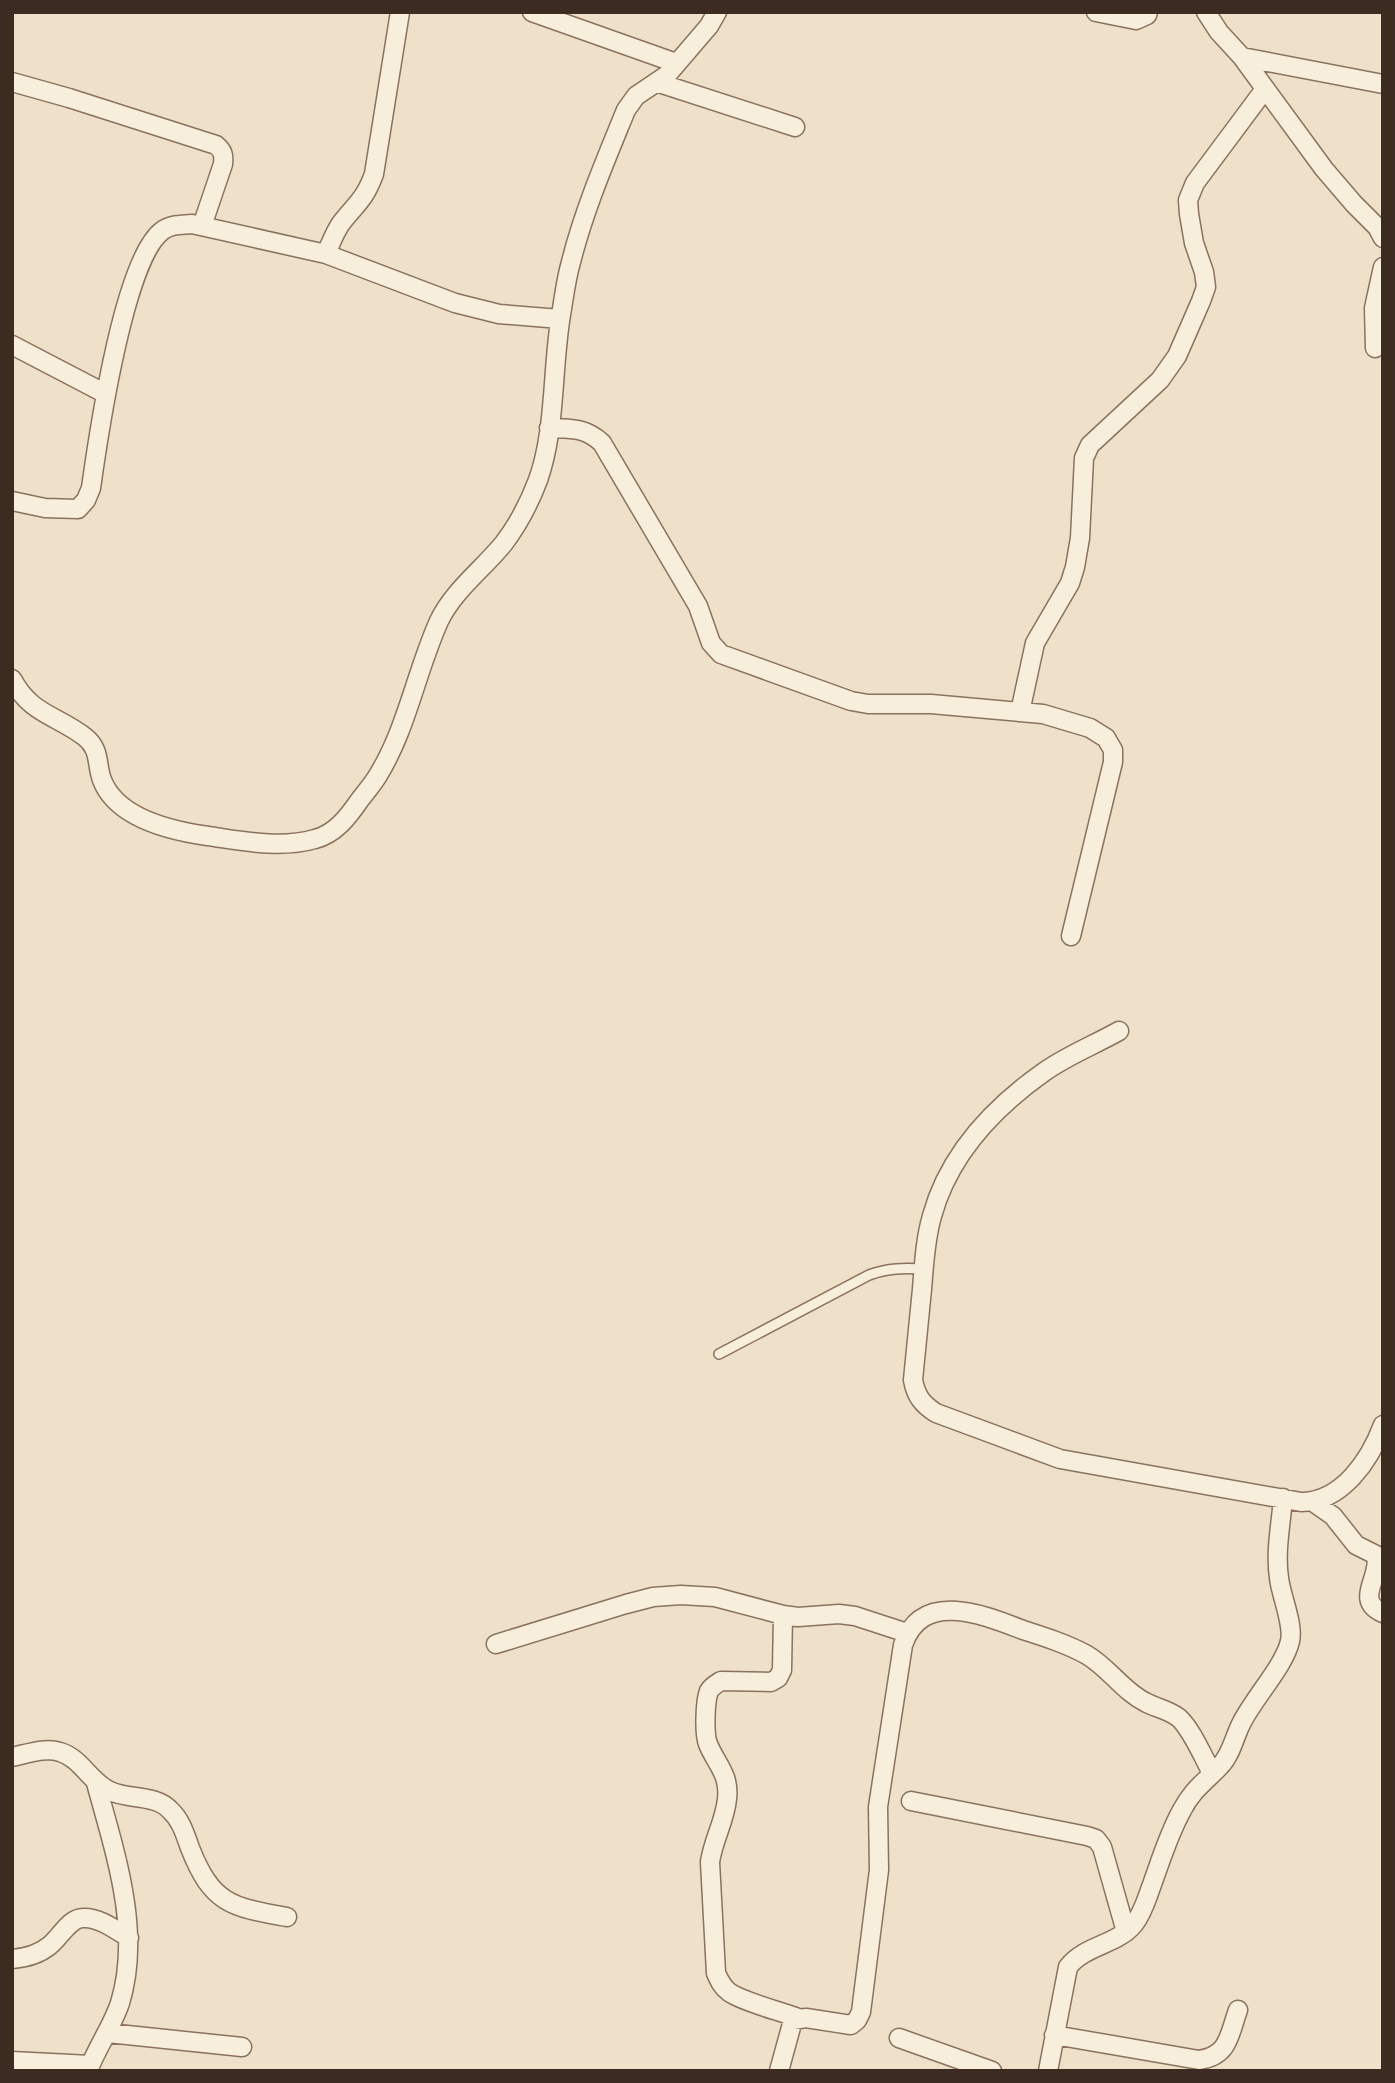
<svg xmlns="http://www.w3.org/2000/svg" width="1395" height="2083" font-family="Georgia,serif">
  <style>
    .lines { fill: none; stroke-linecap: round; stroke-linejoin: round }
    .service-casing { stroke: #8a725e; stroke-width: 12 }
    .minor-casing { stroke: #8a725e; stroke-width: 21 }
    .service { stroke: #f8eedc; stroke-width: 9 }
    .minor { stroke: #f8eedc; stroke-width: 18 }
  </style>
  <rect width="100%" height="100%" fill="#eee0c9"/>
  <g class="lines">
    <g class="service-casing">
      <path id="service" d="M719,1354l150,-79c19,-7 35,-7 55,-6"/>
    </g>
    <g class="minor-casing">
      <path id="minor" d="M532,12l144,51
        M1096,12l40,8 11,-5 1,-3
        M1206,12l13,20 23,25 82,112 30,35 23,23 6,11
        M1242,57l141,27
        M12,82l57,16 147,47c7,6 8,10 7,19l-21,62
        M659,83l136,44
        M326,254c5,-11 9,-23 16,-32 15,-19 23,-23 32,-48l26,-162
        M12,345l94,49
        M1375,348l-1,-40 9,-41
        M549,428c22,1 36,-1 53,15l96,163 13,37 10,11 130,47 17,3h63l112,10 47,14 16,10 7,12v12l-42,174
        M12,501l33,7 33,1 8,-9 5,-12c7,-50 33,-229 71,-257 9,-7 19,-6 30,-7l134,30 129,49 44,11 61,5
        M12,679c19,36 45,36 73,58 16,13 11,27 17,43 15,39 70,51 106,56 35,5 72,13 107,3 20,-5 33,-22 44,-38 6,-8 13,-16 18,-24 30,-48 39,-105 62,-156 14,-30 44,-52 65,-78 15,-20 25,-39 34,-63 18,-50 14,-113 23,-165 3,-18 5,-36 10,-53 13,-52 35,-103 55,-152l10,-14 31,-21 42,-49 8,-14
        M1020,712l15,-69 35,-60 5,-16 5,-29 4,-80 6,-13 70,-65 17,-24 24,-55 5,-14 -2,-15 -10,-29 -5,-29 -1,-14 7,-17 70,-94
        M1119,1031c-25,14 -53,25 -75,41 -51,36 -95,82 -112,144 -7,24 -8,49 -10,73 -3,30 -6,61 -9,91 3,16 9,24 23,33l124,46 241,43c41,0 69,-42 82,-77
        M1313,1502l20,14 23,29 20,10c6,22 -23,45 7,58
        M783,1615l-1,55 -4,8 -7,4 -50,-1c-5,3 -9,5 -12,10 -4,10 -5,43 -1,53 8,20 22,30 19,55 -2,22 -14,41 -17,63l6,111c3,7 6,14 13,19 14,10 51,19 69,26
        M496,1644l130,-40 27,-7 28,-2 34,2 68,18 15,2 41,-3 16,2 52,17
        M12,1757c15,-3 33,-10 48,-5 21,6 30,30 50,39 19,9 45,3 60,19 11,10 15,24 20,38 22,56 41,59 97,69
        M911,1801l176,35 9,3 6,8 24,85
        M12,1959c13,-1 27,-5 37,-13 11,-8 20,-28 34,-28 16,-1 33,12 46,20
        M108,2033l134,14
        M1054,2035l145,25c30,-4 30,-25 39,-50
        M899,2038l93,33
        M12,2061l78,4
        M88,2071c9,-24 24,-44 32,-68 22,-72 -5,-150 -24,-220
        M779,2071l14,-51 13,-2 45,7 6,-5 4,-8 18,-142 -1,-63 25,-162c19,-56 81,-30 120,-15 22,7 44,14 64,25 22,13 36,36 58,47 11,6 24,8 34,16 13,12 24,39 33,55
        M1048,2071l20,-104c17,-22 49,-22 66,-43 8,-10 12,-23 16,-34 10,-27 18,-55 32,-80 11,-21 22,-27 38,-44 11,-11 14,-28 21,-42 12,-25 44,-59 49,-83 4,-17 -9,-45 -11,-63 -4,-26 2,-54 4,-80"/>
    </g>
    <use href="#service" class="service"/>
    <use href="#minor" class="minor"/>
  </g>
  <rect width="1395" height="2083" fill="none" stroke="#3b2b21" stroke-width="28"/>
</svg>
